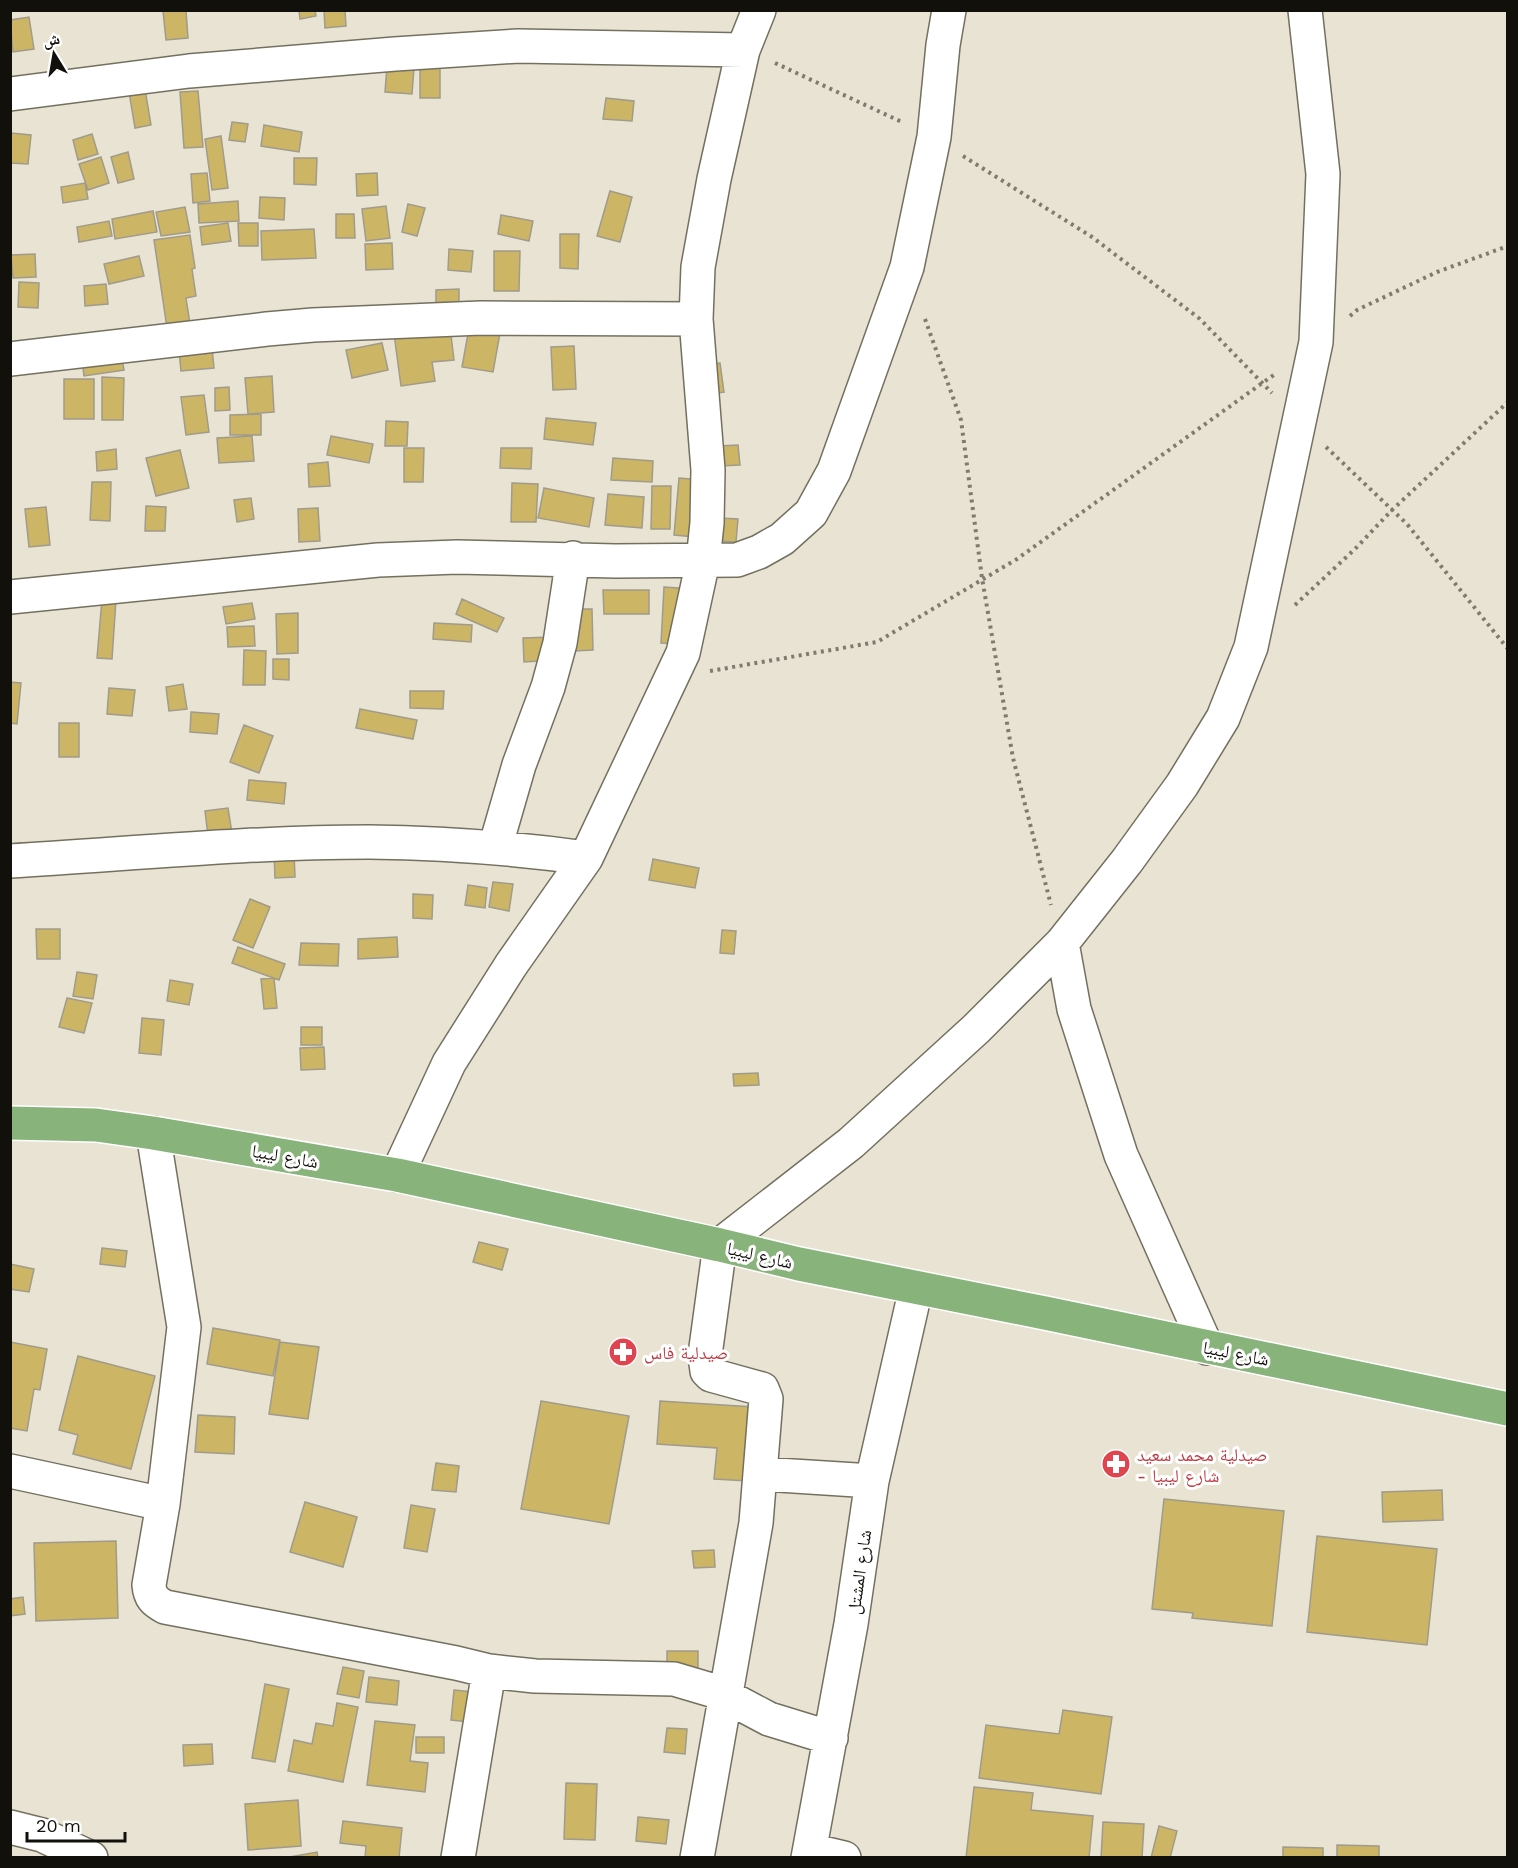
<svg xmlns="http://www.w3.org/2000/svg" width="1518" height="1868" font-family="'Work Sans','Noto Naskh Arabic',sans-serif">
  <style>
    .building { fill: #ccb565; stroke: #a09b8b; stroke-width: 1.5 }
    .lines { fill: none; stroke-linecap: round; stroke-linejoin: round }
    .minor-casing { stroke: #747060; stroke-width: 36 }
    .highway-casing { stroke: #fff; stroke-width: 36 }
    .path { stroke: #7f7b6f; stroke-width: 4; stroke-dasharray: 3 4.5; stroke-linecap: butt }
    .minor { stroke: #fff; stroke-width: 33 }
    .highway { stroke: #88b37b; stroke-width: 33 }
    .labels { text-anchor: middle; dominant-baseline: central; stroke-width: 6; stroke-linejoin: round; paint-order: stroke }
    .street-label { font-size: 18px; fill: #12100a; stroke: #fff }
    .health-label { font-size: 18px; fill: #be3a42; stroke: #fff; text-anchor: start }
  </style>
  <rect width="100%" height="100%" fill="#e8e3d2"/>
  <path class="building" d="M186,10l2,28 -22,2 -3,-29z
    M299,10h16l1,6 -16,3z
    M324,10h21l1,16 -21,2z
    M29,17l5,32 -21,3 -3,-32z
    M387,66l27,2 -2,26 -27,-2z
    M420,66h20v32h-20z
    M145,89l6,36 -16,3 -6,-36z
    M198,91l5,56 -19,1 -4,-56z
    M606,98l28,3 -2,20 -29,-2z
    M232,122l16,2 -3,18 -16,-2z
    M264,125l38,7 -3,20 -38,-6z
    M11,133l20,2 -3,29 -18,-1z
    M92,134l6,20 -20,6 -5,-20z
    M221,136l7,52 -16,2 -7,-51z
    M128,152l6,27 -16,4 -7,-26z
    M101,157l8,26 -21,7 -9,-26z
    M294,158h23l-1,27 -22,-1z
    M207,173l3,28 -17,2 -2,-29z
    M377,173l1,22 -21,1 -1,-22z
    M85,183l3,16 -25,4 -2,-16z
    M610,191l22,6 -12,45 -23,-6z
    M260,197l25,1 -1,22 -25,-2z
    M238,201l1,20 -40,2 -1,-19z
    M408,204l17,4 -8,28 -15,-4z
    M386,206l4,32 -24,3 -4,-32z
    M185,207l5,25 -29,4 -5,-24z
    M153,211l4,21 -42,7 -3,-20z
    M336,214h18l1,24h-19z
    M501,215l32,6 -4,20 -31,-7z
    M109,221l3,15 -33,6 -2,-15z
    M228,223l3,18 -29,4 -2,-18z
    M238,223h20v23h-19z
    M314,229l2,29 -54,2 -1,-29z
    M560,234h19l-1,35 -18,-1z
    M190,235l5,33 -3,1 4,27 -10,2 4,26 -23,4 -13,-88z
    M392,243l1,26 -27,1 -1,-26z
    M449,249l24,2 -2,21 -23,-2z
    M494,251h26l-1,40h-25z
    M35,254l1,23 -23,1 -2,-23z
    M139,256l5,20 -35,8 -5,-20z
    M19,282l20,1 -1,25 -20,-1z
    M106,284l2,20 -23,2 -1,-20z
    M459,289v16l-23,1v-16z
    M450,327l4,33 -22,2 3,19 -34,5 -7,-52z
    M469,328l31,5 -7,39 -31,-5z
    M382,343l6,27 -36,8 -6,-28z
    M574,346l2,43 -23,1 -2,-43z
    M120,347l4,23 -40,6 -3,-23z
    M212,348l2,20 -33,3 -2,-20z
    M720,363l4,29 -26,4 -4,-30z
    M272,376l2,36 -26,2 -3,-36z
    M102,377l22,1 -1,42h-21z
    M64,379h30v40h-30z
    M229,387l1,23 -15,1v-23z
    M204,395l5,37 -23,3 -5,-38z
    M261,414v21h-31v-20z
    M546,418l50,5 -3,22 -49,-6z
    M386,421l22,1 -1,24h-22z
    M252,436l2,25 -35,2 -2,-25z
    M331,436l42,8 -4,19 -42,-8z
    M738,445l2,20 -20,1 -1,-20z
    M404,448h20l-1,34h-19z
    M501,448h31l-1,21 -31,-1z
    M116,449l1,20 -20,2 -1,-19z
    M180,450l9,38 -33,8 -10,-38z
    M613,458l40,3 -1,21 -41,-2z
    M328,462l2,24 -21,1 -1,-23z
    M679,478l22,2 -6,57 -21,-2z
    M92,482h19l-1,39 -20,-1z
    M512,483l26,1 -2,38h-25z
    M652,486h19l-1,43h-19z
    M544,488l50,10 -5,29 -51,-9z
    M608,494l36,3 -2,31 -37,-3z
    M251,498l3,21 -17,3 -3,-22z
    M146,506l20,1 -1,24h-20z
    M46,507l4,38 -21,2 -4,-38z
    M318,508l2,33 -21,1 -1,-33z
    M719,518l19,1 -2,23 -19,-1z
    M664,587l29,2 -3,55 -29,-1z
    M603,590h46v24h-45z
    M102,599l14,1 -4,59 -15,-1z
    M462,599l42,19 -7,14 -41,-18z
    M252,603l3,16 -29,5 -3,-17z
    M573,609h19l1,41 -19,1z
    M298,613v40l-21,1 -1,-40z
    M434,623l38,2 -1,17 -38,-3z
    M254,626l1,20 -27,1 -1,-20z
    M553,637l2,23 -31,2 -1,-24z
    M244,650l22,1 -1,34h-22z
    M273,659h16v21l-16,-1z
    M10,682l11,1 -4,41 -7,-1z
    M183,684l4,25 -18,2 -3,-24z
    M109,688l26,2 -3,26 -25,-2z
    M410,691h34l-1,18 -33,-1z
    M360,709l57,11 -4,19 -57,-11z
    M191,712l28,2 -2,20 -27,-2z
    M59,723h20v34h-20z
    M244,725l29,11 -14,37 -29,-11z
    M249,780l37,3 -2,21 -37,-4z
    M228,808l4,25 -24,3 -3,-25z
    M294,852l1,25 -20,1 -1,-25z
    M653,859l46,9 -4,20 -46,-8z
    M493,882l20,2 -4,27 -20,-4z
    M468,885l19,3 -2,20 -20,-3z
    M413,894l20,1 -1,24 -19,-1z
    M250,899l20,8 -17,41 -20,-8z
    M36,929h24v30h-23z
    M722,930l14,1 -2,23 -14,-1z
    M397,937l1,20 -40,2v-20z
    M301,943l38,1 -1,22 -39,-1z
    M238,947l47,17 -6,16 -47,-17z
    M77,972l20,3 -4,24 -20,-3z
    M274,978l3,30 -13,1 -3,-30z
    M170,980l23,4 -4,21 -22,-4z
    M67,998l25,5 -8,30 -25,-6z
    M142,1018l22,2 -3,35 -22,-2z
    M301,1027h21v18h-21z
    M324,1047l1,22 -24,1 -1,-22z
    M758,1073l1,12 -25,1 -1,-12z
    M479,1242l29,7 -6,21 -29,-8z
    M102,1248l25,3 -2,16 -25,-3z
    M10,1264l24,5 -5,23 -19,-3z
    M213,1328l67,12 -7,36 -66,-12z
    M10,1342l37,7 -7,41 -6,-1 -7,42 -17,-3z
    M280,1342l39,5 -11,72 -39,-5z
    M78,1356l77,20 -24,93 -58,-15 5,-19 -19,-5z
    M541,1401l88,15 -20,108 -88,-15z
    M660,1401l94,6 -6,74 -34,-2 3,-31 -60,-4z
    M198,1415l37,2 -1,37 -39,-2z
    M436,1463l23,3 -3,26 -24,-2z
    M1442,1490l1,30 -60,2 -1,-30z
    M1164,1499l120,12 -12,115 -80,-8 1,-5 -41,-4z
    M305,1502l52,15 -14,50 -53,-15z
    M411,1505l24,4 -8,43 -23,-4z
    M1317,1536l120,13 -10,96 -120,-13z
    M116,1541l2,77 -82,3 -2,-78z
    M714,1550l1,17 -21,1 -2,-17z
    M23,1597l2,17 -15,2v-17z
    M667,1651h31v21l-31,-1z
    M343,1667l21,4 -5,27 -22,-4z
    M369,1677l30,4 -2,24 -31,-3z
    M265,1684l24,5 -14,73 -23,-4z
    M454,1690l19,2 -4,30 -18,-2z
    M337,1703l21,4 -15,75 -55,-11 6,-31 18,4 4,-21 17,3z
    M1063,1710l49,7 -11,77 -122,-16 7,-53 73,9z
    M375,1721l40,4 -5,36 18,2 -3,29 -58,-7z
    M667,1728l20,1 -2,25 -21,-2z
    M416,1737h28v16h-28z
    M212,1744l1,20 -29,2 -1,-21z
    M566,1783l31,1 -2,56 -31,-1z
    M974,1787l59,6 -2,17 62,6 -4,42h-123z
    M298,1800l3,46 -53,4 -3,-46z
    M638,1817l31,3 -3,24 -30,-3z
    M343,1821l59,7 -3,30h-34l1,-12 -26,-3z
    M1103,1822l41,2 -2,34h-41z
    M1159,1826l18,5 -7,27h-19z
    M1337,1845l42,1v12h-42z
    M1283,1847l40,1v10h-40z
    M317,1852l1,6h-34z"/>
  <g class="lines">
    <g class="minor-casing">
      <path id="minor" d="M10,94l179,-23 206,-17 123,-8 225,4
        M10,359l257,-30 46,-4 168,-7 215,1
        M10,597l368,-37 79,-3 158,4 122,-1 22,-8 23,-13 29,-26 23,-42 73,-204 27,-130 9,-92 6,-35
        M495,848l24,-83 29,-78 12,-44 13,-85
        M10,861c119,-7 241,-19 359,-19 72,1 145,6 217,16
        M1062,943l12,66 47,146 86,193
        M153,1133l31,194 -21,177 -14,81c1,12 5,16 16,22l291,56 33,8 46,5 139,3 44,13 51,27 62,19
        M397,1175l52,-112 62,-98 75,-107 97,-205 20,-92 4,-38 1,-53 -12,-151 2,-52 16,-88 29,-129 16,-40
        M10,1471l153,33
        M761,1474l111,7
        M10,1827l32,8 49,23
        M810,1850l34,8
        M458,1858l31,-187
        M697,1858l59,-335 10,-124 -4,-10 -51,-14 -4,-4 -2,-16 15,-110 131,-102 125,-114 86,-86 65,-82 55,-76 41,-67 28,-71 65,-305 7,-168 -18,-164
        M808,1858l43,-234 21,-143 44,-193"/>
    </g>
    <g class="highway-casing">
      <path id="highway" d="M10,1123l86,2 57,8 244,42 323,70 79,19 246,49 463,96"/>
    </g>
    <path class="path" d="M775,63l129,60
      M963,156l129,81 108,82 72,74
      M1350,316l7,-6 80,-38 71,-26
      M925,319l36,101 21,158 31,180 38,147
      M1326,447l81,77 101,125
      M1295,605l60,-56 37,-39 116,-108
      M710,671l167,-29 140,-83 258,-185"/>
    <use href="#minor" class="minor"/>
    <use href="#highway" class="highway"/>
  </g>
  <defs>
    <g id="pharmacy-disc" transform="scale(1.5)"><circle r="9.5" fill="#e0444e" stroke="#fff"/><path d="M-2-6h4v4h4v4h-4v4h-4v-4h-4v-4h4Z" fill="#fff"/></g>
  </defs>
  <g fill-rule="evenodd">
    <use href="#pharmacy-disc" x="623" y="1352"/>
    <use href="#pharmacy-disc" x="1116" y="1464"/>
  </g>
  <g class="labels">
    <g class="street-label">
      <text transform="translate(285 1156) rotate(10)">شارع ليبيا</text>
      <text transform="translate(760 1255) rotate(13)">شارع ليبيا</text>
      <text transform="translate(1236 1353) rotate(11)">شارع ليبيا</text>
      <text transform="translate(859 1572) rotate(-82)">شارع المشتل</text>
    </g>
    <g class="health-label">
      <text x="644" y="1352">صيدلية فاس</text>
      <text x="1137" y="1454">صيدلية محمد سعيد<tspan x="1137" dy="21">- شارع ليبيا</tspan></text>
    </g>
  </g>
  <rect width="1518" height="1868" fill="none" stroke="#12100a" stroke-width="24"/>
  <g transform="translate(54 54) rotate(349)" stroke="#ffffff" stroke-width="4.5" paint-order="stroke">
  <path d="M0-4.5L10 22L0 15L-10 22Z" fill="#12100a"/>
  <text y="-9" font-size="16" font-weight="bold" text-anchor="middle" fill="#12100a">ش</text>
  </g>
  <path d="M27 1832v9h98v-9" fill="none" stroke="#12100a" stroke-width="3"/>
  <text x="36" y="1832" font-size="18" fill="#12100a" stroke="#ffffff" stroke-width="4.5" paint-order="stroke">20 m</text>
</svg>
